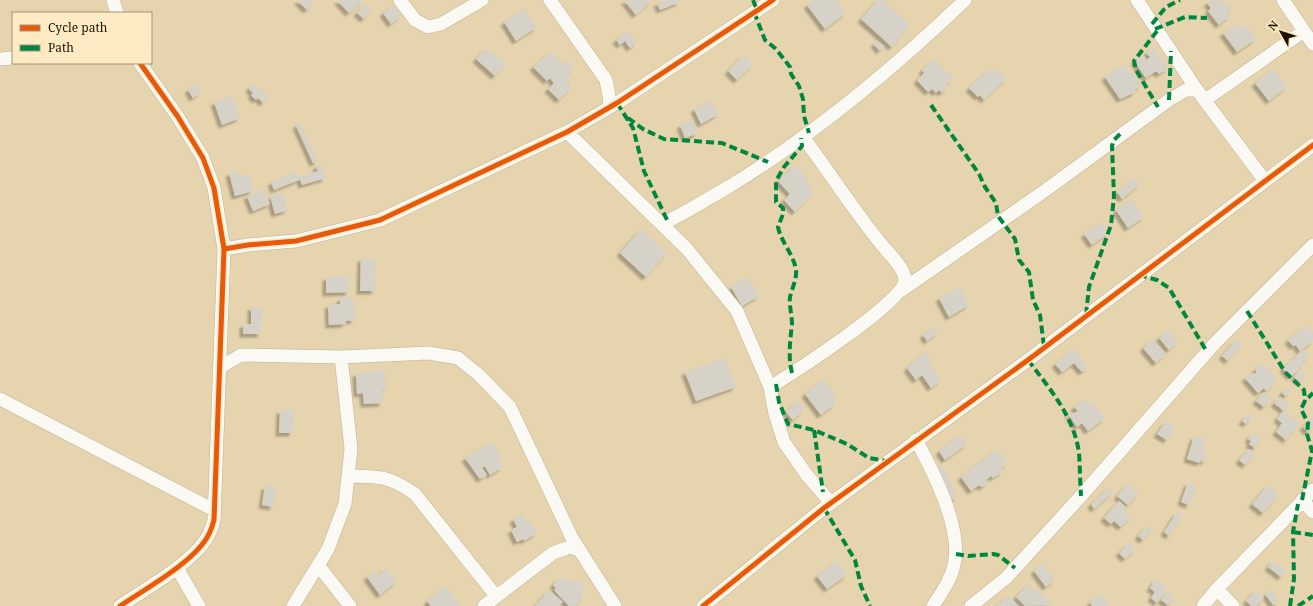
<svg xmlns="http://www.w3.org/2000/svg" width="1313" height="606" font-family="'Noto Serif',serif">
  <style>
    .building { fill: #d6d2c7; filter: url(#shadow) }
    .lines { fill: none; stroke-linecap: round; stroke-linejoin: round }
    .minor-casing { stroke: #c0b294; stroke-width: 14 }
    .minor { stroke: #fbf9f3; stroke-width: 13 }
    .quiet { stroke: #00873e; stroke-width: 4; stroke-dasharray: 8 4; stroke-linecap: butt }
    .cycleway-casing { stroke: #feebc3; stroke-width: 8 }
    .cycleway { stroke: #e8590c; stroke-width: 5 }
  </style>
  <defs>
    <filter id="shadow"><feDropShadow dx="-3.5" dy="3.5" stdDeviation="1" flood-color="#0004"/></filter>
  </defs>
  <rect width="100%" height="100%" fill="#e5d4ad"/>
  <path class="building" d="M297,0h12l4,4 -6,6z
    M337,0h26l-14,13z
    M624,0h28l-16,15z
    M666,0h13l1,2 -20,8 -3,-7z
    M814,0h22l10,13 -21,16 -18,-24z
    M878,0h4l28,25 -18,22 -31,-28z
    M1211,0h9l4,5 3,-3 5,7 -5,3 3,4 -11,9 -11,-14 3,-3 -4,-5z
    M365,4l7,6 -8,9 -7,-6z
    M393,5l8,11 -10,8 -8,-11z
    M525,8l12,19 -21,14 -12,-19z
    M1238,23l4,5 4,-3 10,14 -19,13 -14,-19z
    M627,31l10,12 -7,5 -5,-7 -5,4 -4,-5z
    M877,41l7,5 -4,5 -6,-7z
    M1154,47l14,21 -9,6 -3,-3 -10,7 -12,-17 9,-6 4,5 3,-3 -4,-4z
    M485,49l7,5 1,-2 13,12 -11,12 -19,-17z
    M550,52l13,13 4,-4 7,7 -6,5 4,5 -6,5 5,5 -12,12 -11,-11 6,-6 -4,-5 -3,3 -14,-14z
    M744,55l9,9 -16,16 -9,-9z
    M934,59l19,20 -7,6 2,2 -6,6 -3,-3 -3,3 -4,-4 -4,3 -11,-12 7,-7 -2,-3z
    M1124,64l5,9 2,-2 10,15 -6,3 1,3 -16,7 -15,-22z
    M995,68l11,11 -22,21 -4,-5 -2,2 -9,-9 20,-18 2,2z
    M1273,69l14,18 -18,14 -14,-18z
    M196,84l5,8 -8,6 -5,-8z
    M253,84l15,13 -5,6 -5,-5 -2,2 -5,-5 2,-2 -4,-4z
    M232,96l8,22 -18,7 -8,-23z
    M711,100l8,14 -18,10 -7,-15z
    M693,120l5,13 -13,5 -5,-13z
    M300,123l18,38 -5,2 -17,-38z
    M321,164l5,14 -24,7 -3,-8 19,-6 -2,-5z
    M795,165l12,13 -2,2 7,7 -3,2 4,4 -18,19 -11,-12 6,-6 -12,-13z
    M238,171l1,6 10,-3 4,17 -18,5 -6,-23z
    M296,172l3,8 -25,10 -3,-8z
    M1135,178l5,6 -18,15 -5,-7z
    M264,189l6,15 -17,7 -6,-15z
    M283,193l5,17 -13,4 -5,-18z
    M1132,199l12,18 -16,11 -12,-18z
    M1101,222l8,11 -17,12 -8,-11z
    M641,229l26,24 -21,24 -26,-24z
    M361,258l15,1 -1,32h-15z
    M349,276v16l-23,1v-16z
    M748,277l11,19 -17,10 -11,-19z
    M959,287l10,18 -20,12 -10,-19z
    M353,297l2,23 -9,1v3l-17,1 -1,-20 12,-1v-6z
    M251,307h11l-1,27h-18v-10h8z
    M1308,325l5,8v8l-13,10 -4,-6 -3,1 -5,-6z
    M934,327l4,5 -11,9 -4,-6z
    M1168,330l10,12 -9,8 -10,-12z
    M1153,339l13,15 -10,9 -13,-15z
    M1236,340l6,4 -14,17 -6,-5z
    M1073,349l15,18 -6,5 -8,-9 -12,9 -7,-8z
    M1303,350l6,5 -7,7 2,2 -14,13 -7,-9z
    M925,352l6,8 -3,2 13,18 -10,8 -9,-13 -6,5 -9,-12z
    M725,358l11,29 -40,14 -11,-29z
    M1261,364l3,4 2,-2 11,12 -4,3 2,2 -9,8 -2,-3 -6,5 -13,-15 4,-3 1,1 4,-3 1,1 2,-2 -2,-2z
    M385,370l1,19h-4l1,14 -19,1 -1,-11 -6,1 -1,-21z
    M1299,371l6,5 -5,6 -6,-5z
    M823,379l13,16 -4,3 4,5 -15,12 -16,-21z
    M1286,388l4,3 -4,5 -4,-3z
    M1264,392l7,7 -7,8 -8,-6z
    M1280,397l9,8 -5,6 -10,-8z
    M1083,400l3,4 5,-3 14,17 -17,13 -6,-8 -5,4 -8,-12 9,-4 -4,-4z
    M798,401l7,8 -12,11 -7,-8z
    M280,410h14l-1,23h-14z
    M1283,411l16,13 -13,16 -10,-8 6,-9 -5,-4z
    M1248,414l4,4 -6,6 -4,-3z
    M1313,416v11l-5,5 -5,-5z
    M1166,421l9,6 -8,13 -10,-6z
    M1253,433l8,6 -6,9 -6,-4 2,-3 -3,-2z
    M960,435l7,9 -22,16 -6,-9z
    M1194,436l12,4 -3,13 4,1 -2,8 -4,-2 -1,3 -13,-4z
    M493,442l8,15 -3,2 5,8 -13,8 -5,-9 -3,2 5,7 -7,4 -15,-21z
    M997,449l11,14 -7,5 2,3 -10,7 -2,-2 -5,4 2,3 -6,4 -3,-2 -8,6 -10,-14z
    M1249,449l6,5 -10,11 -6,-5z
    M941,465l3,7 2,-1 11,26 -9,4 -14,-34z
    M1188,482l8,3 -7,20 -8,-3z
    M1128,484l11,9 -11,12 -11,-9z
    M1268,485l11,10 -16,18 -11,-9z
    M265,486l12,2 -4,19 -11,-2z
    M1109,488l4,4 -19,17 -3,-5z
    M1119,501l7,6 -3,3 8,7 -10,10 -7,-6 -3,3 -7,-6z
    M1177,512l6,3 -14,21 -5,-4z
    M523,514l4,9 4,-2 6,12 -13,8 -1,-2 -6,3 -6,-12 6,-3 -4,-8z
    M1147,526l5,4 -9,10 -5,-4z
    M1129,543l6,6 -10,10 -6,-6z
    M837,561l10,14 -20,14 -10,-13z
    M1273,561l13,9 -5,7 -13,-10z
    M1042,564l13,16 -9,7 -12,-16z
    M386,568l11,13 -17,14 -13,-18 7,-6 4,5z
    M560,577l5,4 3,-4 6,6 3,-4 8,7 -4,4 3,2 -3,4 2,1 -8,9h-6l-15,-16 2,-2 -3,-3z
    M1156,579l11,9 -10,15 -6,-5 4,-6 -5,-4z
    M1029,584l6,7 2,-2 16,16 -28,1 -9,-9z
    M446,586l15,20h-30l-4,-5z
    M549,590l14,12 -4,4h-24z
    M1256,590l8,8 -8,8h-5l-5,-5z
    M1271,590l8,11 -6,4 -8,-11z
    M1168,592l7,5 -7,8 -7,-5z
    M1102,594l8,12h-18l-2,-4z
    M1009,595l9,11h-22z"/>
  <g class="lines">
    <g class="minor-casing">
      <path id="minor" d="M113,0l4,13
        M400,0l15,20 13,7 13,-3 41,-24
        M550,0l56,80 3,16 1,11
        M1137,0l60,90 68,91
        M1283,0l30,44
        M0,59l13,-1
        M1205,100l99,-69
        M567,132l120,117 50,62 33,76 5,27 9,28 22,32 25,29
        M662,224c24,-11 45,-25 68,-38 85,-52 163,-117 235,-186
        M224,249l24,-4 48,-4 84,-21 187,-88 50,-29 156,-103
        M902,290l141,-98 126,-92 17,-10h11
        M341,357l88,-4 29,5 21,17 31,32 62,131 43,68
        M219,368l22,-13 100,2 10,92 -6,55 -17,45 -35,57
        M770,387c23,-14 132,-84 135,-106 1,-12 -16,-27 -23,-36 -28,-34 -52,-72 -79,-108
        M0,399l214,111
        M916,440c17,31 47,89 38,125 -3,15 -13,28 -21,41
        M348,476c32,1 40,-1 67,18l81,102
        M1302,500l11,12
        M318,565l32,41
        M177,568l22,38
        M1217,589l16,17
        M120,606c25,-17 76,-45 89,-72 2,-4 4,-10 5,-14l10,-271 -10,-61 -11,-30 -25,-41 -38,-54
        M484,606l69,-53 17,-6 9,3
        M703,606l121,-98 204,-148 285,-215
        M971,606l35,-28 75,-82 134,-153 98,-98
        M1203,606l14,-17 96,-99"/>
    </g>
    <use href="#minor" class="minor"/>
    <path class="quiet" d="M753,0l4,10
      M754,12l11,28 11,9 14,18 1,7 8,12 4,13 1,17 5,17
      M1152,24l14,-17 14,-7
      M1155,29l30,-12 22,1
      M1157,31l-23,30 2,9 22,37
      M1169,100l2,-49
      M617,103l16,25 11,43 24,51
      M931,105l48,69 6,13 11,16 2,13 17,23 4,21 10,12 4,28 7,15 4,31
      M628,118l15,11 21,10 58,4 46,19
      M1139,275l18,5 12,8 38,64
      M1247,311l38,61 19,18 1,11
      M1086,315l3,-28 22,-62 3,-29 -2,-50 2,-6 8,-8
      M1028,360c21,28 46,56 51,93 1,14 1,29 2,43
      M792,373c-4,-17 -2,-31 0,-49 0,-9 -3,-18 -2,-27 2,-8 7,-19 6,-27 -2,-15 -15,-28 -18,-43l5,-13v-6l-7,-6v-21l8,-14 18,-21 -1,-8
      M776,384l3,18 9,22 26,6 33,14 22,14 18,3
      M814,430l9,62
      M1302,500l10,-49 -5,-17 1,-11 -7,-14 4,-8 8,-8
      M824,508l31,52 6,26 9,20
      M1293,532l20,3
      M956,554l12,2 25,-2 5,1 17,13
      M1290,606l4,-27 -1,-47 5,-28
      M1298,606l15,-10"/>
    <g class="cycleway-casing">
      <path id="cycleway" d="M224,249l24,-4 48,-4 84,-21 187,-88 50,-29 156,-103
        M120,606c25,-17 76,-45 89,-72 2,-4 4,-10 5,-14l10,-271 -10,-61 -11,-30 -25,-41 -38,-54
        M703,606l121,-98 204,-148 285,-215"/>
    </g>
    <use href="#cycleway" class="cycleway"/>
  </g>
  <rect x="12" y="12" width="140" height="52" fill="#feebc3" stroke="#a49475"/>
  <rect x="20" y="25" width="20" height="6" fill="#e8590c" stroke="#a49475"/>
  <text x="48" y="32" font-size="12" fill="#1c1100">Cycle path</text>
  <rect x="20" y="45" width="20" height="6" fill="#00873e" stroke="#a49475"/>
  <text x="48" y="52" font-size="12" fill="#1c1100">Path</text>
  <g transform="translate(1281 32) rotate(309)" stroke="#feebc3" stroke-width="3" paint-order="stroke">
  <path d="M0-3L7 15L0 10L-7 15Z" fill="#1c1100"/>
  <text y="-6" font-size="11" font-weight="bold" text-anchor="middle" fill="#1c1100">N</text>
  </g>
</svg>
